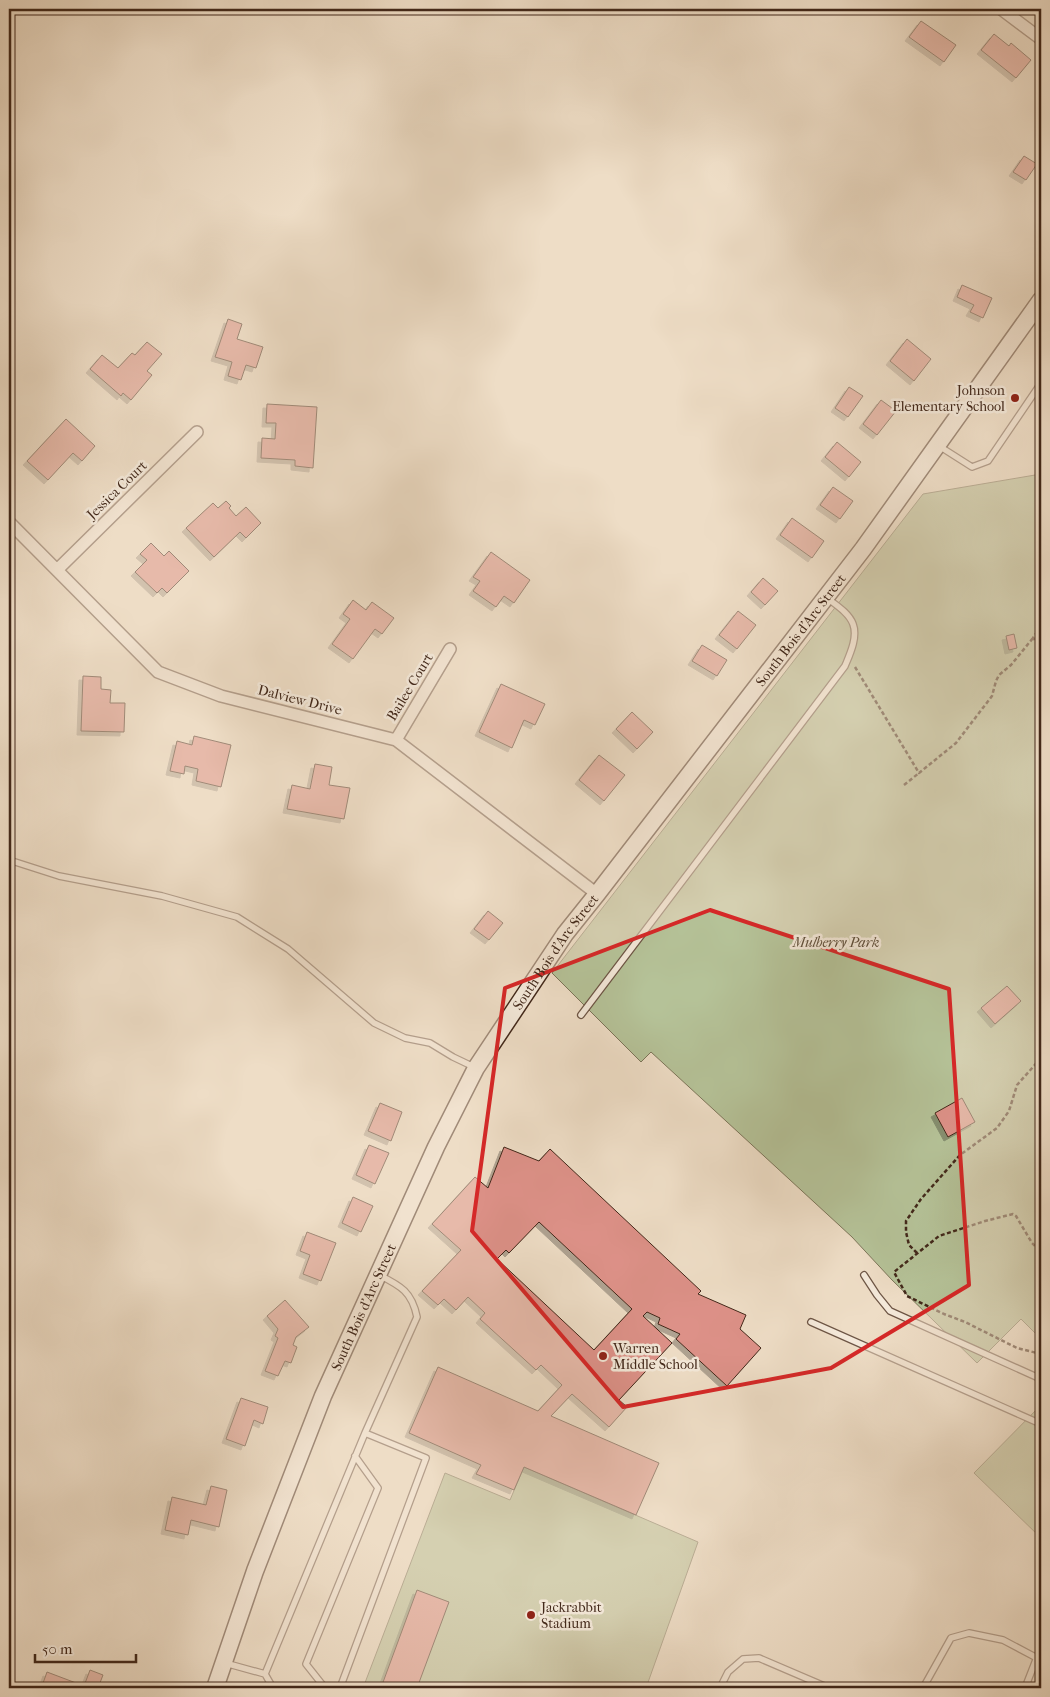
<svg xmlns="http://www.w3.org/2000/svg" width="1050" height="1697" font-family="'IM FELL French Canon',serif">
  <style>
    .green { fill: #b5c298; stroke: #7c7559 }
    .building { fill: #dd9188; stroke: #42281a; fill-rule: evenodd; filter: url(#shadow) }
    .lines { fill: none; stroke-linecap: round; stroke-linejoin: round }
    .service-casing { stroke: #6d5545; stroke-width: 8 }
    .minor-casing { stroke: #6d5545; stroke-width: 14 }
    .secondary-casing { stroke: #42281a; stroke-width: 19 }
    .path { stroke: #42281a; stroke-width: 2.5; stroke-dasharray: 4 2.5; stroke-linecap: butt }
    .service { stroke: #f4e9da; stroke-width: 5.5 }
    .minor { stroke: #f4e9da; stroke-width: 11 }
    .secondary { stroke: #f4e9da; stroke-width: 16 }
    .marked { fill: none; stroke: #d62828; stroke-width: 4; stroke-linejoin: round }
    .poi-dot { fill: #8f2418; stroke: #f4e9da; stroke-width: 2 }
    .labels { text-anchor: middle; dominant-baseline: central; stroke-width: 5; stroke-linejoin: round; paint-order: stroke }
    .poi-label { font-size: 14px; fill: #42281a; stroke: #f4e9da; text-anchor: start }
    .street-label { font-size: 14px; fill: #42281a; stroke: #f4e9da }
    .park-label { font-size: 14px; font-style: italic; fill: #5f4e3a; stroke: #f4e9da }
  </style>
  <defs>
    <filter id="shadow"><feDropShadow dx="-4" dy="4" stdDeviation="0" flood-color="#0004"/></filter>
  </defs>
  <rect width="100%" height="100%" fill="#eeddc6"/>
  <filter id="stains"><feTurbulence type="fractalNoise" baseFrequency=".004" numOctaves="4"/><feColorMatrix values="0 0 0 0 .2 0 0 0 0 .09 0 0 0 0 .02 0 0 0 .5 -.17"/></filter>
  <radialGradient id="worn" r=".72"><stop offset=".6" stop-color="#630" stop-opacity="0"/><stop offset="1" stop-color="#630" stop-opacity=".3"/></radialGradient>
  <path class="green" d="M1041,474v865l-20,-20 -44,44 -85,-83 -40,-43 -201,-185 -10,10 -89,-89 371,-479z
    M1041,1405v133l-67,-65z
    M524,1467l174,75 -52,146h-283l82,-215 65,27z"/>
  <path class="building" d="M921,21l35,24 -12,17 -35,-25z
    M994,34l15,12 2,-3 20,17 -15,18 -35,-28z
    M1024,156l13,8 -11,16 -13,-8z
    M962,285l30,13 -9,20 -13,-6 4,-7 -17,-8z
    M228,319l14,5 -5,15 26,8 -7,21 -10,-3 -5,15 -13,-4 4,-14 -17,-5z
    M907,339l24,20 -17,22 -24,-20z
    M147,342l15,12 -15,17 5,4 -21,25 -8,-7 -2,3 -31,-27 12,-14 16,13 14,-15 3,2z
    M849,387l14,9 -15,21 -13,-9z
    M881,400l15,11 -19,24 -14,-11z
    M267,404l50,3 -4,61 -18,-2v-6l-34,-2 1,-20 13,1 1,-16h-10z
    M66,419l29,27 -13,15 -9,-8 -25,27 -21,-19z
    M837,442l24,20 -12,15 -24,-20z
    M833,487l20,14 -13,18 -20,-14z
    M226,501l5,5 -2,2 7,8 10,-9 15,16 -15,15 -6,-6 -26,25 -28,-29 27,-25 5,5z
    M792,518l32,23 -12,17 -32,-23z
    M151,543l13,13 5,-5 20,20 -22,22 -5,-5 -5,5 -22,-21 12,-12 -7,-6z
    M491,552l39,28 -16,23 -10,-7 -8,11 -23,-16 7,-10 -7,-4z
    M763,578l15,13 -13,14 -14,-13z
    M353,600l13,10 6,-8 22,16 -12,16 -7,-5 -22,30 -21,-15 18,-25 -7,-5z
    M738,611l18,14 -19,24 -18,-14z
    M1014,634l3,14 -8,2 -3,-14z
    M702,645l25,15 -10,16 -25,-15z
    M83,676l18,1v12l10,1 -1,13h15l-1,29 -43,-1z
    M501,684l44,20 -10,21 -11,-5 -12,28 -33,-16z
    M632,712l21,20 -16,17 -21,-20z
    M194,736l37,9 -10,42 -25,-6 2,-12 -13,-3 -1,8 -14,-3 7,-30 15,4z
    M599,755l26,20 -21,26 -25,-21z
    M315,764l17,3 -3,18 21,3 -6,31 -57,-10 5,-24 18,4z
    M488,911l15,12 -14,17 -15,-11z
    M1007,986l14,15 -26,23 -14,-16z
    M962,1098l13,24 -27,15 -13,-24z
    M380,1103l22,9 -11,29 -23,-10z
    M369,1145l20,8 -14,31 -19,-9z
    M504,1147l35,14 11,-12 151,142 -3,3 48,21 -6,14 21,19 -34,38 -51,-47 4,-5 -22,-10 2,-6 -13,-6 -4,4 29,27 -53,57 8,7 -18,20 -37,-33 -21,22 108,47 -23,52 -112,-48 -10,23 -38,-16 5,-9 -72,-32 29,-66 100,44 24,-26 -21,-20 -5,5 -56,-51 5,-6 -17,-16 -12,13 -12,-11 -6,6 -16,-14 39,-41 -29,-26 43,-47 13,11zM539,1222l93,87 -38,41 -97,-91 9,-9 3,3z
    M353,1197l20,9 -12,26 -19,-9z
    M307,1232l29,11 -15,38 -18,-7 7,-19 -10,-4z
    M285,1300l24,27 -13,10 -3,8 4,2 -6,16 -6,-2 -7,15 -13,-5 13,-33 -3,-2 3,-7 -11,-13z
    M241,1398l27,9 -5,17 -9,-4 -9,26 -19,-7z
    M211,1486l16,4 -8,37 -28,-7 -3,15 -23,-5 7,-33 34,8z
    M417,1590l32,12 -32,86h-25l-10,-3z
    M90,1670l13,5 -5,13h-51l-5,-2 5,-14 37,14z"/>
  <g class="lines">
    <g class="service-casing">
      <path id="service" d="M939,446l33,21 16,-6 53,-78
        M9,860l50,16 103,20 75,21 51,32 86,74 31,15 25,5 23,14 21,10
        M581,1015l264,-349c5,-12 13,-29 8,-42 -4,-11 -17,-19 -26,-26
        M864,1275l13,20 13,16 151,68
        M811,1322l230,102
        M225,1663l40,11 8,14
        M265,1674l100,-241 52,-116c-5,-25 -16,-31 -38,-42
        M325,1688l-19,-24 72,-176 -23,-32
        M340,1688l86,-230 -61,-25
        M720,1688l8,-16 15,-13 16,-1 70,30
        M923,1688l28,-50 18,-5 34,7 34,18
        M1025,1688l16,-41"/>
    </g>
    <g class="minor-casing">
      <path id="minor" d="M1001,9l40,30
        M9,522l149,150 63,24 175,44 201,154
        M57,570l140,-138
        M396,740l54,-91"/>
    </g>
    <g class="secondary-casing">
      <g id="secondary">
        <path id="s1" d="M215,1688l40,-117 68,-175 113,-249 40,-79 89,-134 32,-40 266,-345 178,-249"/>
      </g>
    </g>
    <path class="path" d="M1041,626l-8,12 8,8
      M855,667l64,106 37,-30 36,-47 4,-15 3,-6 12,-10 22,-27
      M904,785l15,-12
      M1041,1247h-5l-4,-4 -16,-27 -3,-2 -28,7 -46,15 -45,36 13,24 37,18 21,8 52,26 24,6
      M917,1253l-8,-8 -3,-13v-11l15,-22 39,-44 37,-27 12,-17 8,-26 24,-27"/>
    <use href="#service" class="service"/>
    <use href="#minor" class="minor"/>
    <use href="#secondary" class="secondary"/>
  </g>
  <path d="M0 0H1050V1697H0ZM710,910l239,79 20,296 -138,83 -208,39 -151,-176 33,-243z" fill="#eeddc6" fill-opacity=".55" fill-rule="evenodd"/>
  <path class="marked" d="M710,910l239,79 20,296 -138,83 -208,39 -151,-176 33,-243z"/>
  <g class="poi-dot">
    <circle cx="1015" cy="398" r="5"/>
    <circle cx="603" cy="1356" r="5"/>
    <circle cx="531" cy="1615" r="5"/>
  </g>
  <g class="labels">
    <g class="poi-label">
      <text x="1005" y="390" text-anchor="end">Johnson<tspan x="1005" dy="16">Elementary School</tspan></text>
      <text x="613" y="1348">Warren<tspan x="613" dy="16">Middle School</tspan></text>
      <text x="541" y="1607">Jackrabbit<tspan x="541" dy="16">Stadium</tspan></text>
    </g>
    <g class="street-label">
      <text transform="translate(117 490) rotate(-44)">Jessica Court</text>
      <text stroke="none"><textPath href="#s1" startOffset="1219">South Bois d'Arc Street</textPath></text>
      <text transform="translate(410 687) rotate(-59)">Bailee Court</text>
      <text transform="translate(300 700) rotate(14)">Dalview Drive</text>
      <text stroke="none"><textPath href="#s1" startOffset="814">South Bois d'Arc Street</textPath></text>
      <text stroke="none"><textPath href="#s1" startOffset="409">South Bois d'Arc Street</textPath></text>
    </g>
    <g class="park-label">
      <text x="836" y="942">Mulberry Park</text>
    </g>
  </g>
  <rect width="1050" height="1697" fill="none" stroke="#eeddc6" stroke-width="30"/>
  <rect x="10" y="10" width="1030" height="1677" fill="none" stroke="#42281a" stroke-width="2.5"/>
  <rect x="15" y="15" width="1020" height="1667" fill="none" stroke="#42281a"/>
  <path d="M35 1654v8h101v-8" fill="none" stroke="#42281a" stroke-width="2.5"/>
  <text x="42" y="1654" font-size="15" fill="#42281a" stroke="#f4e9da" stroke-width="4" paint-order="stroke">50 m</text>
  <rect width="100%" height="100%" filter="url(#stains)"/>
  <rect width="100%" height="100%" fill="url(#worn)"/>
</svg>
